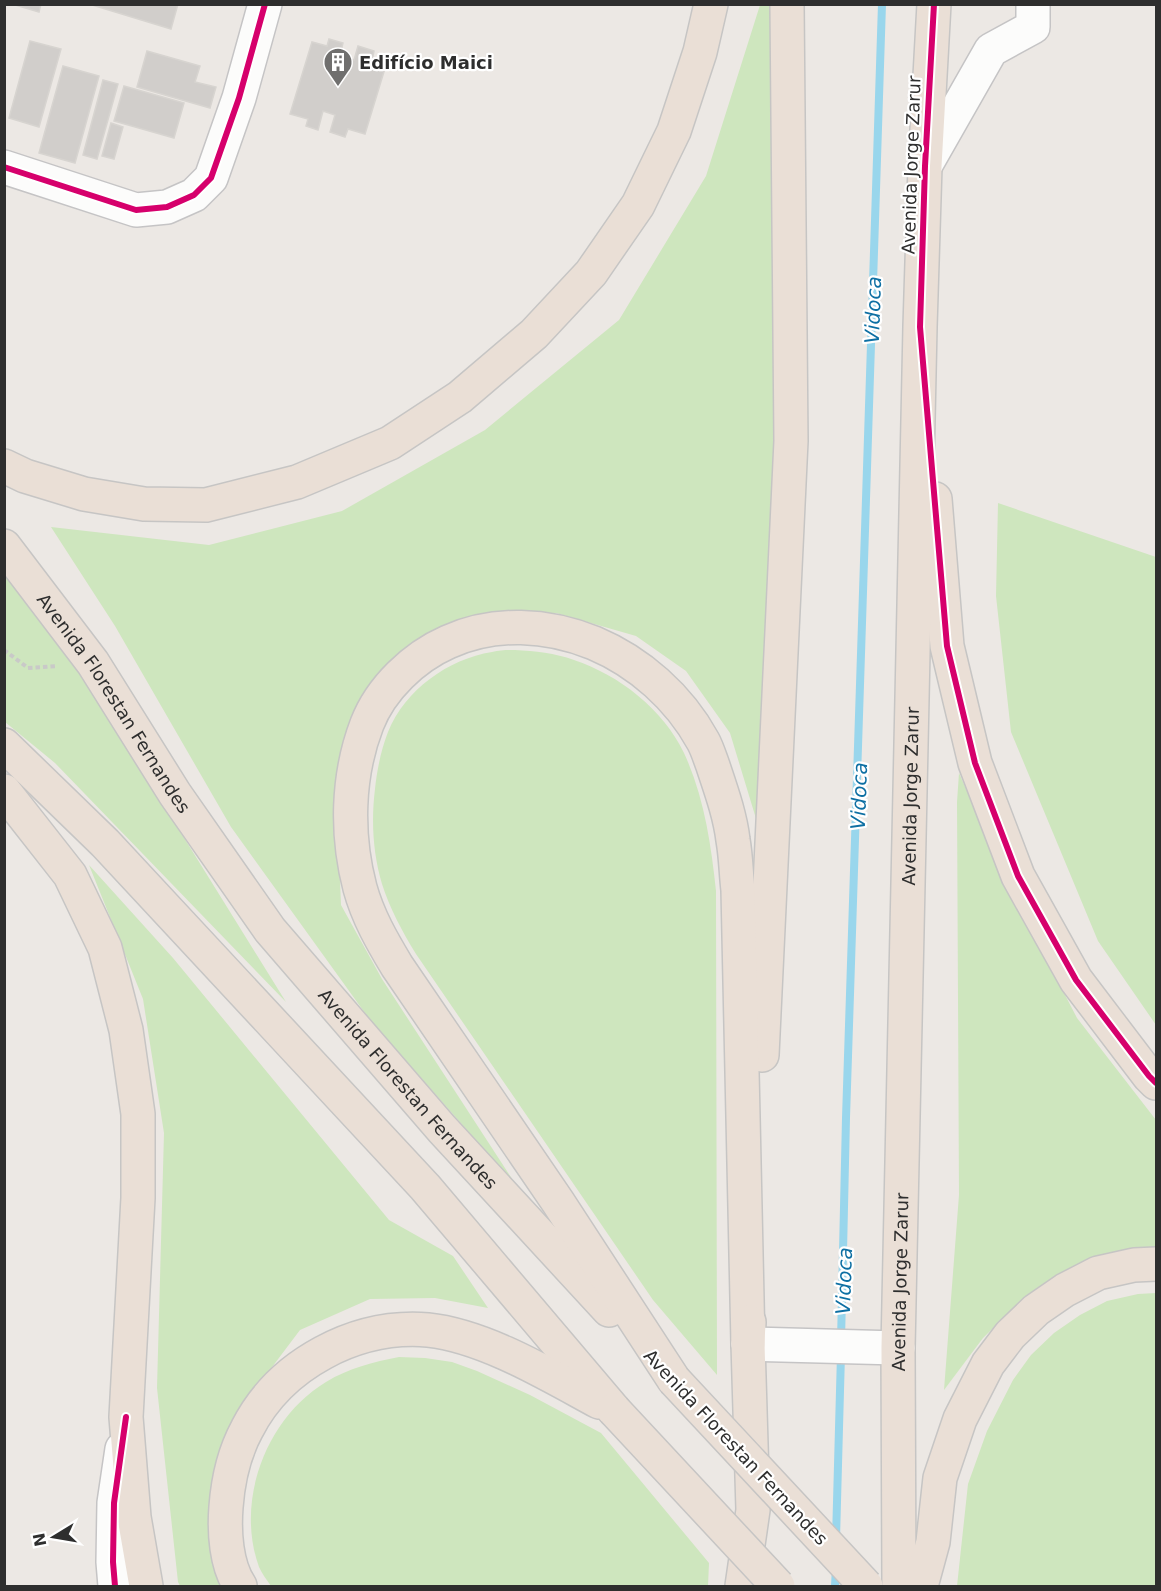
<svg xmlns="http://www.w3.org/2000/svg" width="1161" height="1591" font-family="'DejaVu Sans',sans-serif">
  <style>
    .green { fill: #cee6be }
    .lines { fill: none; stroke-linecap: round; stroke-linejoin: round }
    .stream { stroke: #99d6ec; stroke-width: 8 }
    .building { fill: #d1cecb; stroke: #d7d4d0; stroke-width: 1.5 }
    .minor-casing { stroke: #c5c4c5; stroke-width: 36 }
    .highway-casing { stroke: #c6c5c4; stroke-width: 36 }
    .path { stroke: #c9c9c8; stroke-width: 4; stroke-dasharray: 4.5 3; stroke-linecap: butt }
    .minor { stroke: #fcfcfb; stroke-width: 33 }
    .highway { stroke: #eadfd6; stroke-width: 33 }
    .highway-bridge-casing { stroke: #c6c5c4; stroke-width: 36; stroke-linecap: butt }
    .highway-bridge { stroke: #eadfd6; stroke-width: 33 }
    .cycleway-casing { stroke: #fff; stroke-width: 10 }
    .cycleway { stroke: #d6006c; stroke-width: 6 }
    .labels { text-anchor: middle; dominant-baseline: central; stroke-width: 4.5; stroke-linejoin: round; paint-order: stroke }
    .poi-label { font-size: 18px; font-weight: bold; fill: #2e2e2e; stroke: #fff; text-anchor: start }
    .street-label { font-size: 18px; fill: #2e2e2e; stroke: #fff }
    .water-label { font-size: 20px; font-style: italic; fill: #0d6fa3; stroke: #fff }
  </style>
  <rect width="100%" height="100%" fill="#ece8e4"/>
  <path class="green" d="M760,5h20l-1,341 -18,489 -31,-102 -44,-62 -50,-35 -80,-23 -79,4 -67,31 -72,184 3,73 41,74 136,209 -148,-168 -139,-193 -116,-201 -64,-99 158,18 133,-34 143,-81 134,-110 87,-144z
    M998,503l158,54v468l-58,-84 -87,-209 -15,-136z
    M4,571l61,75 221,356 -231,-239 -50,-41z
    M515,650c20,1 40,3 59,10 45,15 89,49 110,93 20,43 27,91 32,138l1,484 -64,-75 -237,-346c-14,-23 -26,-45 -34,-70 -9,-30 -11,-63 -7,-95 2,-19 6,-39 13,-57 17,-42 60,-73 104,-80 8,-2 15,-2 23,-2z
    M959,773l51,116 67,129 79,102v131l-89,21 -47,30 -37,36 -39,52 15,-195 -2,-393z
    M89,865l84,93 216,262 64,36 35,52 -53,-10 -65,1 -70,31 -52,69 -21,187h-47l-2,-4 -21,-194 7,-255 -21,-134z
    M1156,1293v293h-199l11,-102 19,-53 26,-51 18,-25 23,-22 26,-18 27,-14 31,-7z
    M399,1357l26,1 27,4 25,9 53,24 71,38 108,130 -1,23h-437c-4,-6 -9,-12 -12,-19 -24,-66 7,-149 67,-185 23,-14 47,-20 73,-25z"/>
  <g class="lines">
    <path class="stream" d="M841,1341l5,-223 36,-1114
      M836,1539l5,-185
      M835,1586l1,-19"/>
  </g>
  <path class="building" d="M12,4h29l-2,8z
    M89,4h89l-7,25z
    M329,39l14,4 -3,12 14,5 4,-14 16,5 -2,10 14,4 -21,69 -17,-5 -3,8 -15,-5 5,-17 -12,-4 -5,19 -12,-4 2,-7 -18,-5 22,-72 15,4z
    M30,41l31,8 -22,78 -30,-9z
    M147,51l53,15 -5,16 21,5 -6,21 -73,-21z
    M63,66l36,10 -24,87 -36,-10z
    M103,80l15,4 -21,75 -14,-4z
    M124,86l60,17 -10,35 -60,-17z
    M111,123l12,4 -9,32 -12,-3z"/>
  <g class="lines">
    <g class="minor-casing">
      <path id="minor" d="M925,166l66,-116 42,-23v-23
        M4,167l132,43 31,-3 27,-12 17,-17 28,-80 26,-94
        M748,1344l150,4
        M115,1586l-2,-24 1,-59 8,-54"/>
    </g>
    <g class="highway-casing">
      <g id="highway">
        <path d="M4,466l21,10 59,18 60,10 62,1 91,-23 93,-39 70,-46 74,-63 57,-61 47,-68 36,-74 26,-79 11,-48"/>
        <path d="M935,499l12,147 28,117 43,113 58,104 73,96 7,7"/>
        <path id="s1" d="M4,546l89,117 82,131 95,136 172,199 167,181"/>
        <path d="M4,745l101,98 320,344 189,223"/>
        <path d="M4,791l66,84 35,73 21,82 12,84v84l-12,219 8,100 12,69"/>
        <path d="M762,1055l29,-614 -4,-437"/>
        <path d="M674,1380l-116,-178 -161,-236c-15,-25 -29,-49 -37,-78 -14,-53 -13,-112 7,-164 14,-36 47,-67 81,-82 47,-21 99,-18 146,1 45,19 85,54 109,98 4,7 7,17 10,25 8,24 17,49 20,74 3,17 3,33 5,50l10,454"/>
        <path d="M240,1586c-14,-21 -16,-54 -14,-79 2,-27 8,-54 21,-78 33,-65 109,-105 181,-99 57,6 121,45 171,72"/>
        <path d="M742,1586l11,-76 -5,-166 1,-22"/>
        <path id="s2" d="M899,1586l-1,-238 22,-1021 5,-161 9,-162"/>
        <path d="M921,1586l12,-44 7,-64 20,-59 28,-55 22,-29 26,-25 29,-20 33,-17 36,-8 22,-1"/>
      </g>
    </g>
    <path class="path" d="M4,650l24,18 29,-2"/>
    <use href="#minor" class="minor"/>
    <use href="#highway" class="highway"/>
    <g class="highway-bridge-casing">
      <path id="highway-bridge" d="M674,1380l192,206
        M614,1410l164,176"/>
    </g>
    <use href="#highway-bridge" class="highway-bridge"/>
    <g class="cycleway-casing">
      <path id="cycleway" d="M934,4l-9,162 -5,161 27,319 28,117 43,113 58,104 73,96 7,7
        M4,167l132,43 31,-3 27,-12 17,-17 28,-80 26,-94
        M115,1586l-2,-24 1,-59 12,-86"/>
    </g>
    <use href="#cycleway" class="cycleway"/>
  </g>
  <defs>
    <g id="building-pin" transform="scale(1.5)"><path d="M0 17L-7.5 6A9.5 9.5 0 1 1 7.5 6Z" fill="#706f6e" stroke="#fff"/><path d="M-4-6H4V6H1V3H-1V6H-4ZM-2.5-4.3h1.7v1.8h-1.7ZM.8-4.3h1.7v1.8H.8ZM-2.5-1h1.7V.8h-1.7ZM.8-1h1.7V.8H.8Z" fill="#fff"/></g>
  </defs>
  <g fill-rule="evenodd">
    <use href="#building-pin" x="338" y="62"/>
  </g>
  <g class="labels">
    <g class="poi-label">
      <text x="359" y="62">Edifício Maici</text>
    </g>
    <g class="street-label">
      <text transform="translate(911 165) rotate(-88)">Avenida Jorge Zarur</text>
      <text stroke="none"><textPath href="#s1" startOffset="192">Avenida Florestan Fernandes</textPath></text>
      <text stroke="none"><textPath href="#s2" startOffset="790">Avenida Jorge Zarur</textPath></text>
      <text stroke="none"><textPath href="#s1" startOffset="678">Avenida Florestan Fernandes</textPath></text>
      <text stroke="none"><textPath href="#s2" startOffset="304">Avenida Jorge Zarur</textPath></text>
      <text transform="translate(736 1447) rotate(47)">Avenida Florestan Fernandes</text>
    </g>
    <g class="water-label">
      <text transform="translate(873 310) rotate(-88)">Vidoca</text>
      <text transform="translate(859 796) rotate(-88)">Vidoca</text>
      <text transform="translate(844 1281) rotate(-88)">Vidoca</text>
    </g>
  </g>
  <rect width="1161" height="1591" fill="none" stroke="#2e2e2e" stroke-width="12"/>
  <g transform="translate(54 1537) rotate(259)" stroke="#ffffff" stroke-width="4.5" paint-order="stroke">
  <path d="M0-4.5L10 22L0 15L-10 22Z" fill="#2e2e2e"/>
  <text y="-9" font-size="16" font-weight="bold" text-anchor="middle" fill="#2e2e2e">N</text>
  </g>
</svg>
